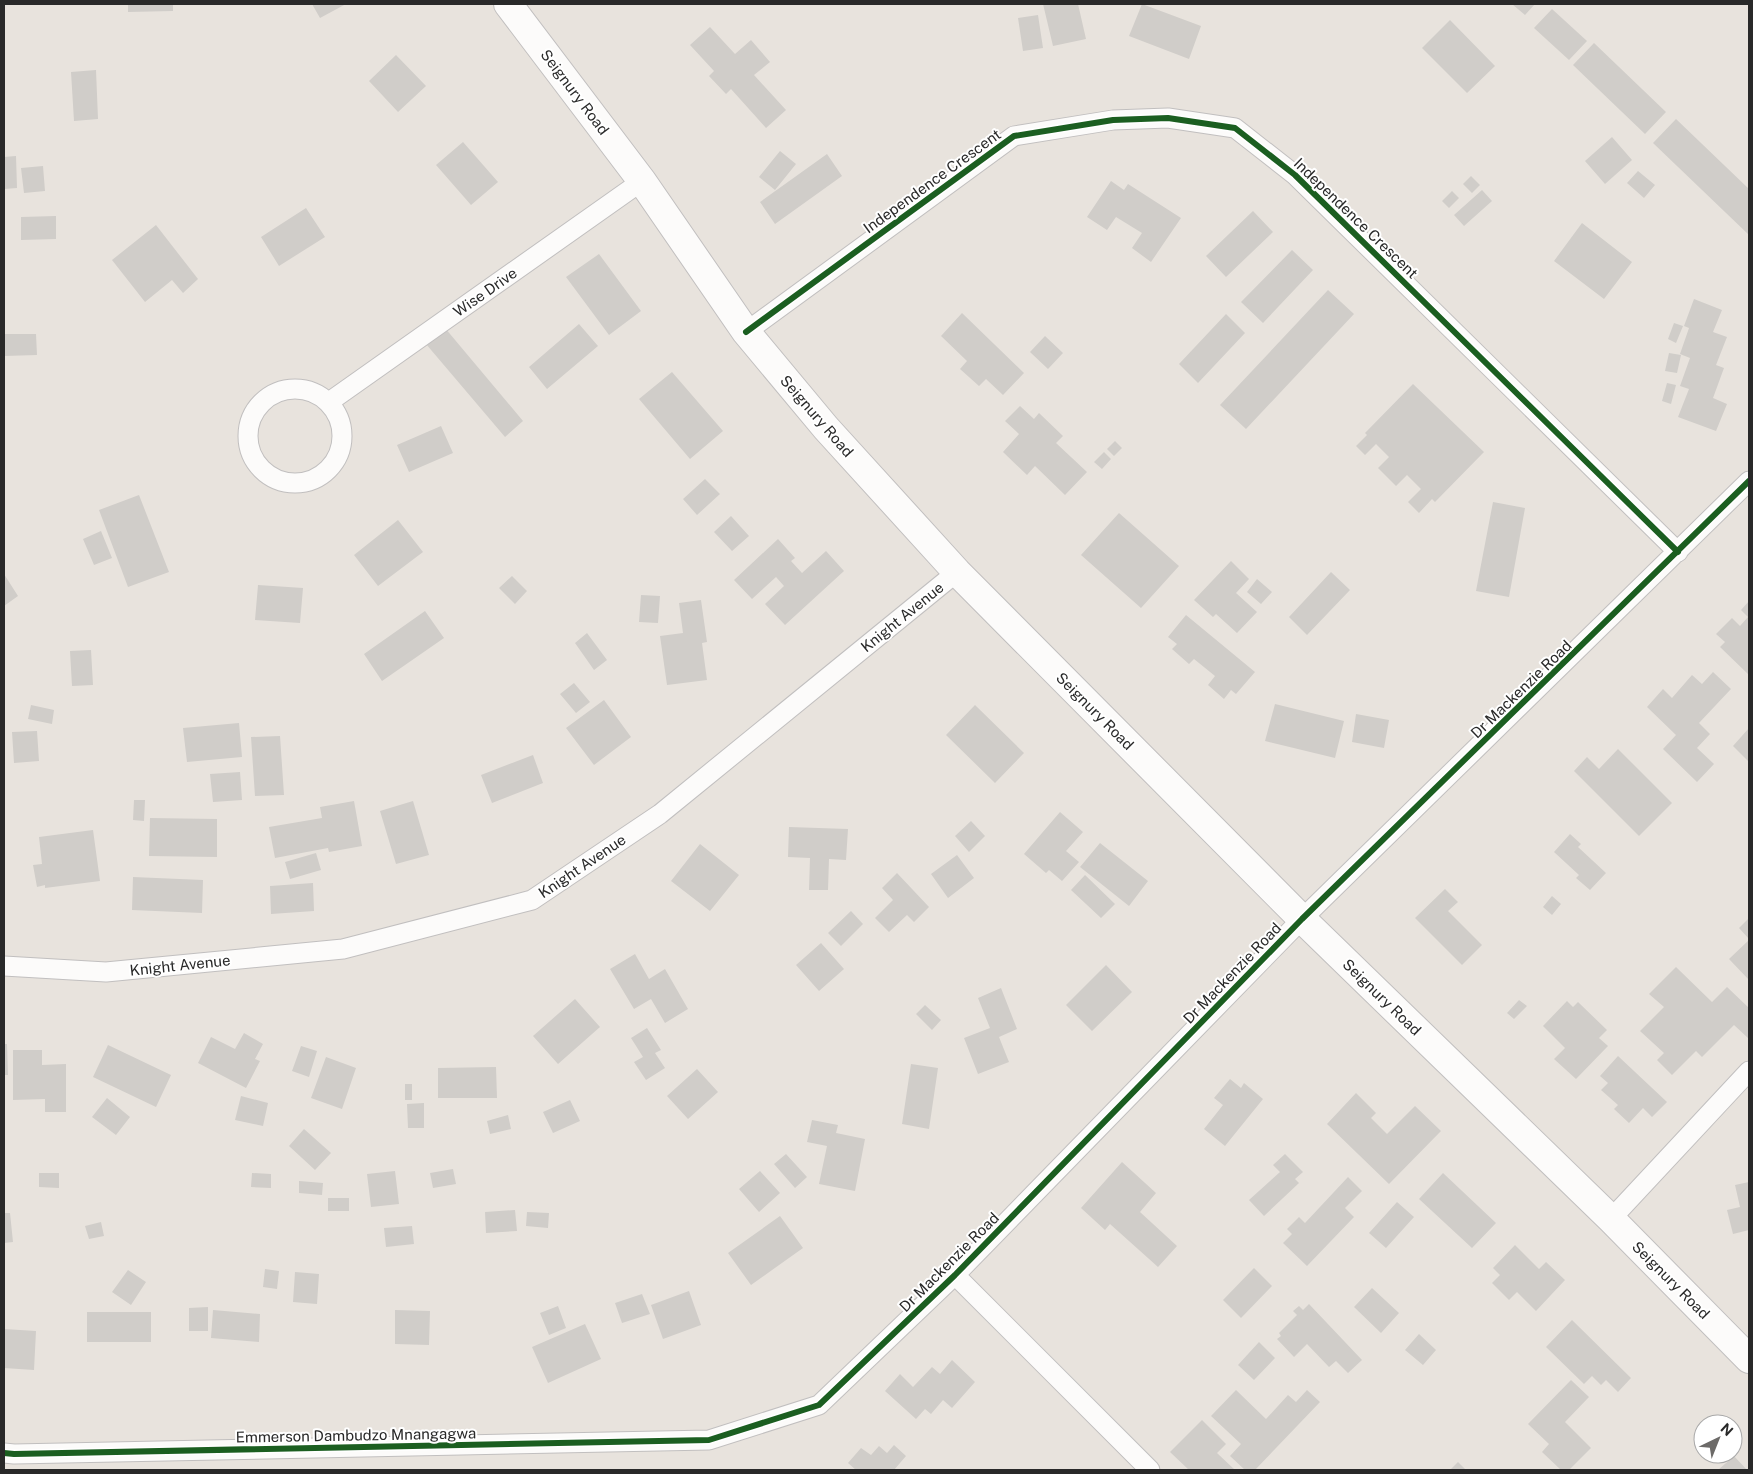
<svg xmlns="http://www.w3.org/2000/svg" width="1753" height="1474" font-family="'Public Sans',sans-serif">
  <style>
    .building { fill: #d0cdc9 }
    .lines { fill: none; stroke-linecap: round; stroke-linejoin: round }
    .street-casing { stroke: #c1bfbf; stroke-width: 21 }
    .secondary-casing { stroke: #c1bfbf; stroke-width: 30 }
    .street { stroke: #fcfbfa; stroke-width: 19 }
    .secondary { stroke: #fcfbfa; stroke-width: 28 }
    .cycleway-casing { stroke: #fff; stroke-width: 9 }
    .cycleway { stroke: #1b5e20; stroke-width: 6 }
    .labels { text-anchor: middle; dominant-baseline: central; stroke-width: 4; stroke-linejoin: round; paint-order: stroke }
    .street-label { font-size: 15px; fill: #292929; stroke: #fff }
  </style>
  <rect width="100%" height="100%" fill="#e8e3dd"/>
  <path class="building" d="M128,4h45v7l-45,1z
    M312,4h34l-26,14z
    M1043,4h35l8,35 -33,7z
    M1142,4l59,22 -12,33 -60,-23z
    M1512,4h23l-10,11z
    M1552,9l35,32 -18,19 -35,-32z
    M1038,15l5,33 -20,3 -5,-33z
    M1450,20l45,46 -28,27 -45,-45z
    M710,27l25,27 16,-14 19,22 -16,13 32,35 -20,18 -35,-39 -5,5 -17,-18 5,-5 -24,-26z
    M1594,43l72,69 -21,22 -72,-69z
    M396,55l30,31 -28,26 -29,-31z
    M96,70l2,49 -24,2 -3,-49z
    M1676,119l73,70v46l-96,-92z
    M1612,137l20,23 -27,24 -20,-23z
    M463,142l35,40 -27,23 -35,-40z
    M780,151l16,13 -21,26 -16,-13z
    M827,154l15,22 -67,48 -15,-22z
    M16,156l1,32 -13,1v-32z
    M43,166l2,25 -21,2 -3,-25z
    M1638,171l17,14 -11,13 -17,-15z
    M1471,176l9,9 -8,8 -9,-9z
    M1111,181l13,9 4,-6 53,34 -30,44 -19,-14 10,-15 -26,-16 -9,13 -20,-13z
    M1482,190l10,11 -28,25 -10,-11z
    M1452,191l7,7 -10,10 -7,-7z
    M306,208l19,29 -46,29 -18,-29z
    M1253,211l20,21 -47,45 -20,-21z
    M56,216v23l-35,1v-23z
    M1582,223l50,39 -28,37 -50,-38z
    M156,225l42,54 -15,14 -11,-13 -27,22 -33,-42z
    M1292,250l21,20 -50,53 -22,-21z
    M599,254l42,57 -32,24 -43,-58z
    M1328,290l26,24 -108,115 -26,-24z
    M1694,299l28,11 -9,22 14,5 -11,28 8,3 -11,30 14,6 -11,27 -38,-14 11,-28 -9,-3 10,-28 -10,-4 9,-26 -5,-2z
    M962,313l62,60 -21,22 -17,-16 -7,7 -19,-17 7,-8 -26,-25z
    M1226,314l19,19 -47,50 -19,-19z
    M1674,323l9,3 -7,17 -8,-4z
    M579,324l19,22 -51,43 -18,-22z
    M445,328l78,93 -18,16 -79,-93z
    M4,334h32l1,21 -33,1z
    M1045,336l18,17 -15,16 -18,-17z
    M1669,353l12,2 -4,18 -12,-2z
    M672,372l51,59 -33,28 -51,-60z
    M1667,383l9,2 -5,19 -9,-3z
    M1413,384l71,68 -49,50 -3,-3 -13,14 -11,-11 13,-13 -14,-14 -11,11 -18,-18 11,-11 -13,-13 -11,11 -9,-9 11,-11 -2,-2z
    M1020,406l14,13 5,-6 24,23 -7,7 31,29 -22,23 -30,-29 -8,9 -24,-23 16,-18 -14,-13z
    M441,426l12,27 -44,19 -12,-27z
    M1115,441l7,7 -8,8 -7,-7z
    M1104,452l7,7 -9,10 -8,-7z
    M705,479l15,15 -23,21 -14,-16z
    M139,495l30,77 -41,15 -29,-77z
    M1493,502l32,6 -16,89 -33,-6z
    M1119,513l60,53 -38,42 -60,-53z
    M731,516l18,20 -17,15 -18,-19z
    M398,520l25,32 -45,34 -24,-31z
    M101,531l11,27 -18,7 -11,-26z
    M778,539l17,19 -4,3 11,12 24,-22 18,20 -59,54 -20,-21 19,-18 -8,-9 -24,22 -18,-19z
    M1231,561l18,18 -13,14 21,19 -20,21 -21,-19 -3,3 -19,-17z
    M1331,572l19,18 -43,45 -18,-18z
    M4,574l14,22 -14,10z
    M512,576l15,15 -12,13 -16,-16z
    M1257,579l15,13 -11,12 -14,-12z
    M258,585l45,3 -3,35 -45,-3z
    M641,595l19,1 -2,27 -19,-1z
    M701,600l6,42 -5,1 5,37 -40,5 -7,-49 23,-3 -4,-30z
    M1749,601v74l-29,-28 5,-5 -9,-8 16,-16 8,8 8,-9 -7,-7z
    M425,611l19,27 -62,43 -18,-27z
    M1186,615l69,57 -19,22 -5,-4 -7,9 -16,-14 7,-9 -21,-17 -5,5 -17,-15 5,-5 -9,-7z
    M587,633l20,27 -13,10 -19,-27z
    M91,650l2,35 -21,1 -2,-35z
    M1713,672l18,17 -32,34 11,11 -13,14 17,16 -17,18 -34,-33 13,-14 -29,-28 16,-18 9,9 20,-23 10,9z
    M574,683l16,19 -14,11 -16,-19z
    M604,700l27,37 -37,28 -28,-37z
    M1275,704l69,17 -9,37 -70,-17z
    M31,705l23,5 -2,14 -24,-5z
    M975,705l49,48 -29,30 -49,-48z
    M1356,714l33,6 -5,28 -32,-6z
    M239,723l3,34 -55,5 -4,-34z
    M1749,728v34l-16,-16z
    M37,731l2,30 -25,2 -2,-31z
    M280,736l4,59 -29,1 -4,-59z
    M1618,749l54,54 -33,33 -65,-65 13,-14 12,12z
    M533,755l10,28 -51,20 -11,-28z
    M240,772l2,28 -29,2 -3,-28z
    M134,800h11l-1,21 -11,-1z
    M354,801l8,45 -33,6 -1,-4 -53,10 -6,-31 53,-9 -2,-11z
    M413,801l16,54 -33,9 -16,-53z
    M1060,812l23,20 -17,19 13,11 -17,19 -13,-11 -3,3 -22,-19z
    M150,818l67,1v38l-68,-1z
    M971,821l14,15 -16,16 -14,-16z
    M789,827l59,2 -2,31 -17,-1 -1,31h-19l1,-32 -22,-1z
    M93,830l7,51 -55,7v-3l-8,2 -4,-22 9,-1 -3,-27z
    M1570,834l11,10 -3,3 28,26 -16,17 -14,-12 3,-3 -25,-23z
    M1100,843l48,38 -19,25 -49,-39z
    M700,844l39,31 -29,36 -39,-30z
    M316,853l5,17 -31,9 -5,-17z
    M957,855l17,23 -26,20 -17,-24z
    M897,873l32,34 -15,15 -7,-7 -18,17 -14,-14 18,-18 -11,-12z
    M1085,875l30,29 -14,14 -30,-28z
    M133,877l70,3 -1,33 -70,-3z
    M313,883l1,28 -43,3 -1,-28z
    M1445,889l13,13 -10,9 34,34 -20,20 -47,-47z
    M1552,896l9,8 -9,11 -9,-8z
    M851,911l12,13 -22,22 -13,-13z
    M1749,918v21l-10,-11z
    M1749,940v40l-20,-21z
    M821,943l23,26 -25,22 -23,-26z
    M635,954l14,25 16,-10 23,40 -23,14 -14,-24 -17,10 -24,-40z
    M1106,965l26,27 -40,39 -26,-26z
    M1676,967l36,35 15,-15 22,21v28l-1,2 -14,-13 -32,32 -6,-6 -24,24 -15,-15 7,-7 -24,-22 24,-24 -15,-13z
    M1001,988l16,41 -18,8 10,25 -31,12 -14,-36 26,-10 -12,-30z
    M575,999l25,28 -42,37 -25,-28z
    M1519,1000l8,6 -13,13 -7,-6z
    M1567,1001l6,6 5,-5 29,28 -8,8 9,8 -32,33 -22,-20 11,-11 -22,-22z
    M925,1005l16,15 -9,10 -16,-16z
    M647,1028l14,22 -6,3 10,15 -19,12 -12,-18 9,-5 -12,-19z
    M244,1033l19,11 -8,15 5,2 -14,27 -48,-25 13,-26 24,12z
    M4,1044h3l1,31h-4z
    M108,1045l63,30 -15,32 -63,-30z
    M301,1046l16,5 -8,26 -17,-6z
    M13,1050h29v15l24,-1v48h-21v-13l-32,1z
    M1618,1056l49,46 -15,15 -9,-9 -14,15 -15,-14 4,-4 -17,-15 7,-7 -8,-7z
    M326,1057l30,11 -14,41 -31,-11z
    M911,1064l27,4 -9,61 -27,-5z
    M496,1067l1,31h-59v-30z
    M697,1069l21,23 -30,27 -21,-23z
    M1230,1079l11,9 3,-5 19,16 -38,47 -21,-17 19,-24 -9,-7z
    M405,1084h7v16h-7z
    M1356,1093l20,20 -5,5 16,16 28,-28 26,25 -52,53 -62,-60z
    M241,1096l27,7 -5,23 -28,-6z
    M107,1098l23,19 -14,18 -24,-18z
    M570,1100l10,21 -27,12 -10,-21z
    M424,1103v25h-16l-1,-24z
    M508,1115l3,14 -21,5 -3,-13z
    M812,1120l26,5 -2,8 29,6 -10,52 -36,-7 8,-38 -20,-4z
    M304,1129l27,24 -16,17 -26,-24z
    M786,1154l21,23 -12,11 -21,-24z
    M1285,1154l18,18 -8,7 4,4 -35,33 -15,-16 31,-28 -7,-7z
    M1122,1162l34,31 -16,19 37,34 -19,21 -48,-43 -5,6 -24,-22z
    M453,1169l3,15 -23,4 -3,-15z
    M395,1171l4,33 -28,3 -4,-33z
    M760,1171l20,22 -21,19 -20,-23z
    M39,1173h20v15l-20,-1z
    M252,1173l19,1v14l-20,-1z
    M1443,1173l53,50 -24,25 -53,-49z
    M1348,1177l14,14 -17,17 9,9 -47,49 -24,-23 9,-9 -5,-5 12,-12 6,6z
    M299,1181l24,2 -1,12 -23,-2z
    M1749,1182v48l-16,4 -6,-24 13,-3 -5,-22z
    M328,1198h21v13h-21z
    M1397,1202l17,15 -28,31 -17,-15z
    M515,1210l2,21 -31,2 -1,-21z
    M527,1212l22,1 -1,15 -22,-2z
    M4,1213h6l3,29 -9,1z
    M780,1216l23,32 -52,37 -23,-32z
    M101,1222l3,14 -15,3 -4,-13z
    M412,1226l2,18 -28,3 -2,-19z
    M1515,1245l24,24 7,-7 19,18 -29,31 -19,-19 -8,8 -17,-17 8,-8 -7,-7z
    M1254,1268l18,18 -31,32 -18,-18z
    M265,1269l14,2 -2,18 -14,-2z
    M128,1270l18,12 -15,23 -19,-13z
    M295,1272l24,2 -2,30 -24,-2z
    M1372,1288l27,25 -18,20 -27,-26z
    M689,1291l12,34 -38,14 -12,-34z
    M642,1294l8,20 -28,9 -7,-20z
    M1309,1304l53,56 -14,13 -12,-12 -7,6 -22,-23 -13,13 -17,-18 4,-3 -2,-3 18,-18 -4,-4 6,-5 4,4z
    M558,1306l8,22 -17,7 -9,-22z
    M208,1307v24h-19v-23z
    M213,1310l47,4 -1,28 -48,-4z
    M395,1310l35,1 -1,34 -34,-1z
    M87,1312h64v30h-64z
    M1572,1320l59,58 -13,14 -12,-12 -5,5 -9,-9 -8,8 -38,-37z
    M585,1324l16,35 -53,24 -16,-36z
    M4,1329l32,2 -2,39 -30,-2z
    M1419,1334l17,16 -13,15 -18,-15z
    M1259,1342l16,16 -21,22 -16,-15z
    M952,1360l23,22 -23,26 -9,-8 -12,14 -6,-5 -9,10 -31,-28 15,-17 13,13 19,-20 8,7z
    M1571,1380l18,17 -24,25 26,26 -22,22h-8l-19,-18 7,-8 -21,-20z
    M1236,1390l30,29 22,-24 8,7 11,-12 13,12 -65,68h-10l-15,-14 11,-12 -30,-28z
    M1202,1420l24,24 -9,9 18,17h-46l-19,-18z
    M894,1445l12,11 -12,14h-38l-8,-7 13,-15 10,7 8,-9 8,7z
    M1734,1456l13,14h-29z
    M1458,1462l8,8h-16z"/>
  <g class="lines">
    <g class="street-casing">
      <path id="street" d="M746,332l268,-196 99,-16 55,-2 67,10 60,47 383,377
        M248 436a47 47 0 1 1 94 0a47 47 0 1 1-94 0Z
        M329,402l313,-221
        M4,966l102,6 237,-23 189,-49 128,-86 297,-242
        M1611,1219l138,-148
        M955,1275l195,195
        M4,1453l10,1 695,-14 110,-35 136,-130 347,-356 447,-438"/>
    </g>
    <g class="secondary-casing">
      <path id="secondary" d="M508,4l134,177 104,151 80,96 131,144 345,347 309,300 138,140"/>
    </g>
    <use href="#street" class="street"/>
    <use href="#secondary" class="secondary"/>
    <g class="cycleway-casing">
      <path id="cycleway" d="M746,332l268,-196 99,-16 55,-2 67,10 60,47 383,377
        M4,1453l10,1 695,-14 110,-35 136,-130 347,-356 447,-438"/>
    </g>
    <use href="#cycleway" class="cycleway"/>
  </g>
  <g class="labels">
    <g class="street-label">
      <text transform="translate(575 92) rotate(53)">Seignury Road</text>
      <text transform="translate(932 181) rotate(-36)">Independence Crescent</text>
      <text transform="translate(1356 218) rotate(44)">Independence Crescent</text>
      <text transform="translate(485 292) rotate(-35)">Wise Drive</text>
      <text transform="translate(817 416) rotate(49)">Seignury Road</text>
      <text transform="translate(902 617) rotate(-39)">Knight Avenue</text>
      <text transform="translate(1521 689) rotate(-44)">Dr Mackenzie Road</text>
      <text transform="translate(1095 711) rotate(45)">Seignury Road</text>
      <text transform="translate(582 866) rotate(-34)">Knight Avenue</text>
      <text transform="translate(180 965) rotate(-6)">Knight Avenue</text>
      <text transform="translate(1232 973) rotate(-46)">Dr Mackenzie Road</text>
      <text transform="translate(1382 997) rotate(44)">Seignury Road</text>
      <text transform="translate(949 1262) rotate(-45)">Dr Mackenzie Road</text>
      <text transform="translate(1671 1280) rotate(45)">Seignury Road</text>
      <text transform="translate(356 1435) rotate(-1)">Emmerson Dambudzo Mnangagwa</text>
    </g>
  </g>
  <rect width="1753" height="1474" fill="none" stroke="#292929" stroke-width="10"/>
  <g transform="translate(1718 1439) rotate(43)"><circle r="24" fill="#ffffff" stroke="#a9a9a9"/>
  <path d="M0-4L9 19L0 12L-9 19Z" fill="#6c6a68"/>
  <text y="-8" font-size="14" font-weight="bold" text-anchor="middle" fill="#292929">N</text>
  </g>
</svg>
